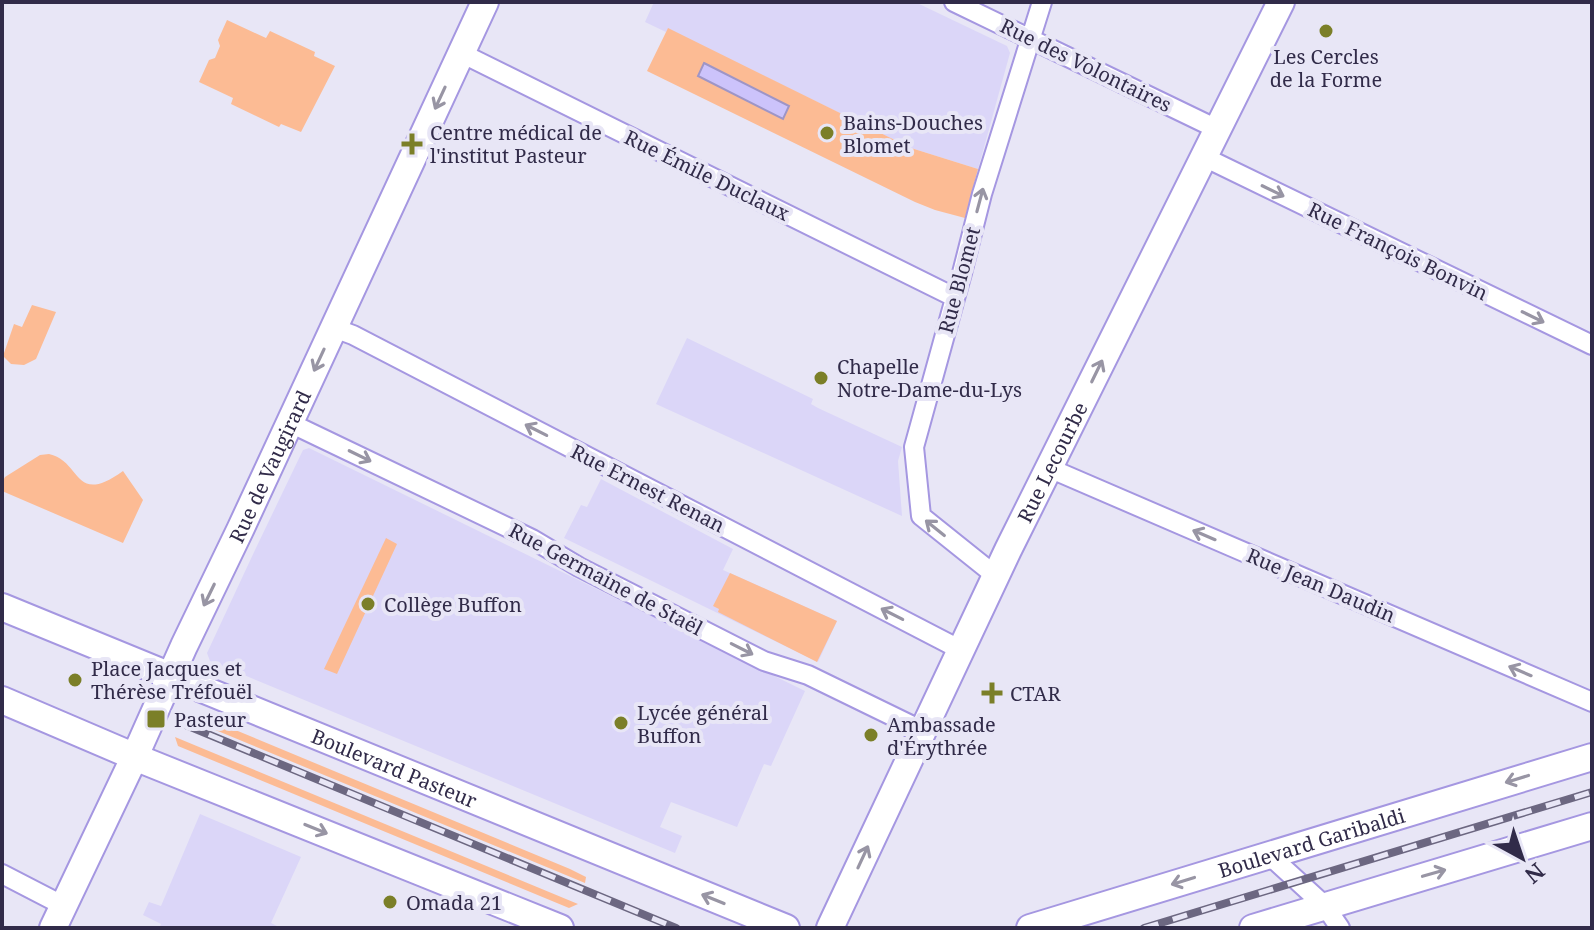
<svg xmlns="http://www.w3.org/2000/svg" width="1594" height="930" font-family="'Noto Serif',serif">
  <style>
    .built { fill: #dbd6f8 }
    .green { fill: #fcbb94 }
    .water { fill: #ccc3fb; stroke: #9e95c6; stroke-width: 2 }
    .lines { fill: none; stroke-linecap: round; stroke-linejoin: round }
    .street-casing { stroke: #a597e1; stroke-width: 22 }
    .secondary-casing { stroke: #a597e1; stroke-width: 30 }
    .street { stroke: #fff; stroke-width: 18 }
    .secondary { stroke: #fff; stroke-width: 26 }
    .rail-casing { stroke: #6c6781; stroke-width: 8 }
    .rail { stroke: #e8e6f6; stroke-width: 5; stroke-dasharray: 15; stroke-linecap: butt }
    .oneway { stroke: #9895a4 }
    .poi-dot { fill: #7b7f28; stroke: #e8e6f6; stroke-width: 3 }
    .labels { text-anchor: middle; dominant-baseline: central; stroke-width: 8; stroke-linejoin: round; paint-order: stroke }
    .poi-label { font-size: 20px; fill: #312b49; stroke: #e8e6f6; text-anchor: start }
    .street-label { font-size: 20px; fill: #312b49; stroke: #e8e6f6 }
  </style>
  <rect width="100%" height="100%" fill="#e8e6f6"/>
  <path class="built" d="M654,2h261l92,44 3,7 -32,116 -67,-21 -243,-119 -2,3 -21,-10z
    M687,338l126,61 -2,5 7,4 84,39 -4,14 4,55 -246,-112z
    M309,448l496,243 -34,75 -7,-2 -27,63 -66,-25 -11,25 22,9 -7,17 -465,-192 -3,-8 48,-103 48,-100z
    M601,479l132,70 -10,21 114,51 -19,41 -254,-124 17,-33 6,2z
    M200,814l101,43 -30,66 6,3 -1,2h-117l2,-4 -18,-9 6,-13 12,4z"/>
  <path class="green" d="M227,20l39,18 4,-7 45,21 -1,4 21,10 -34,66 -20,-8 -2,3 -48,-23 2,-6 -34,-16 10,-22 6,-2 5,-12 -2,-6z
    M668,28l243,120 67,21 -13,49 -30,-8 -20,-8 -268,-131z
    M32,305l24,7 -20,47 -12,6 -13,-1 -8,-8 11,-32 8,3z
    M49,454c33,7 24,53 74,17l20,29 -20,43 -121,-52v-8l3,-6 35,-22z
    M386,538l11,6 -60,130 -13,-5z
    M730,573l107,48 -20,41 -99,-50 1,-3 -6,-3z
    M216,722l354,147 16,8 -1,6 -372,-154z
    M175,737l403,167 -9,4 -391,-162z"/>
  <path class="water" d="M704,63l85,43 -6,13 -85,-43z"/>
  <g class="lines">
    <g class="street-casing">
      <path id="street" d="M954,2l263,127
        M461,53l493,244
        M1204,157l388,188
        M334,328l19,7 608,315
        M290,423l242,116 47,28 185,94 44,14 115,56
        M1049,468l543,234
        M996,576l-75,-60 -7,-69 48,-174 20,-79 60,-192
        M1269,855l56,51 15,22
        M2,874l62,32"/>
    </g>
    <g class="secondary-casing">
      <g id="secondary">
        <path id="s1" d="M2,607l784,321"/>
        <path d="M2,700l145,62 413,166"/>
        <path id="s2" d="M53,928l82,-172 49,-110 56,-116 245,-528"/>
        <path id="s3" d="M830,928l178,-378 273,-548"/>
        <path id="s4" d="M1030,928l562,-171"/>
        <path d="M1253,928l339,-102"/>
      </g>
    </g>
    <use href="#street" class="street"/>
    <use href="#secondary" class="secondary"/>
    <g class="rail-casing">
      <path id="rail" d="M181,723l495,205
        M1144,928l448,-136"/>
    </g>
    <use href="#rail" class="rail"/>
  </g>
  <defs><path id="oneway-shaft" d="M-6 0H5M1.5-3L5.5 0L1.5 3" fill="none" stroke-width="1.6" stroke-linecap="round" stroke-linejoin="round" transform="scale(2)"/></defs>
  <g class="oneway">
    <use href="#oneway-shaft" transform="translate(440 98) rotate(115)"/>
    <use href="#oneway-shaft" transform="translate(1273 191) rotate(26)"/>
    <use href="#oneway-shaft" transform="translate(980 200) rotate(-75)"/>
    <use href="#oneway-shaft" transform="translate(1533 317) rotate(26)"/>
    <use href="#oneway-shaft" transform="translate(319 360) rotate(115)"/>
    <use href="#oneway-shaft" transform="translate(1097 371) rotate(-64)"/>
    <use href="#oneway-shaft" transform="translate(536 430) rotate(-153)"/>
    <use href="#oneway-shaft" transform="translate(360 456) rotate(26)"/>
    <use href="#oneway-shaft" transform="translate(935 528) rotate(-141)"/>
    <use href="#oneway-shaft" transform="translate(1204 535) rotate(-157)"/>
    <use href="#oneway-shaft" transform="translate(209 595) rotate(116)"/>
    <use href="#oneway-shaft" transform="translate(892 614) rotate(-153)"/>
    <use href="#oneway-shaft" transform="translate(742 649) rotate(27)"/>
    <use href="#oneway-shaft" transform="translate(1520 671) rotate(-157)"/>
    <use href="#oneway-shaft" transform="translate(1517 779) rotate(163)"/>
    <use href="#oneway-shaft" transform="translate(316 829) rotate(22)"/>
    <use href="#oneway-shaft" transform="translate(863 857) rotate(-65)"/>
    <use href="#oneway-shaft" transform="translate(1434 873) rotate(-16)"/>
    <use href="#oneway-shaft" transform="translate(1183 881) rotate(163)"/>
    <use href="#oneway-shaft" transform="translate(713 899) rotate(-158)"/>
  </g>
  <g class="poi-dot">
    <circle cx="1326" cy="31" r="8"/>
    <circle cx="827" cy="133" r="8"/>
    <path d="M408 132h8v8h8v8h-8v8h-8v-8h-8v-8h8z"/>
    <circle cx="821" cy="378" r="8"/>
    <circle cx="368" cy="604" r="8"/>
    <circle cx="75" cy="680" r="8"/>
    <path d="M988 681h8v8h8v8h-8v8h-8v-8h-8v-8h8z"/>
    <rect x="146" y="709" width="20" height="20" rx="4"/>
    <circle cx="621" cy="723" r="8"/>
    <circle cx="871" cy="735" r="8"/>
    <circle cx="390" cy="902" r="8"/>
  </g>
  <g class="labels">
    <g class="poi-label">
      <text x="1326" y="56" text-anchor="middle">Les Cercles<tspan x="1326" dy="23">de la Forme</tspan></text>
      <text x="843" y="122">Bains-Douches<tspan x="843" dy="23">Blomet</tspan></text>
      <text x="430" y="132">Centre médical de<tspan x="430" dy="23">l'institut Pasteur</tspan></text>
      <text x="837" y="366">Chapelle<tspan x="837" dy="23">Notre-Dame-du-Lys</tspan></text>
      <text x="384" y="604">Collège Buffon</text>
      <text x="91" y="668">Place Jacques et<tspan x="91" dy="23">Thérèse Tréfouël</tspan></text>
      <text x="1010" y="693">CTAR</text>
      <text x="637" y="712">Lycée général<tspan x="637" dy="23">Buffon</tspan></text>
      <text x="174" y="719">Pasteur</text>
      <text x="887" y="724">Ambassade<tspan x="887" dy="23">d'Érythrée</tspan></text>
      <text x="406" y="902">Omada 21</text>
    </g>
    <g class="street-label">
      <text transform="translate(1086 65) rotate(26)">Rue des Volontaires</text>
      <text transform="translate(707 175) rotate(26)">Rue Émile Duclaux</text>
      <text transform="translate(1398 251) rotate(26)">Rue François Bonvin</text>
      <text transform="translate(959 280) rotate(-75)">Rue Blomet</text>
      <text stroke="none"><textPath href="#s3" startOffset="516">Rue Lecourbe</textPath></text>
      <text stroke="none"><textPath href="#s2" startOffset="510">Rue de Vaugirard</textPath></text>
      <text transform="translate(648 488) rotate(27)">Rue Ernest Renan</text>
      <text transform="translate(606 579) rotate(28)">Rue Germaine de Staël</text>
      <text transform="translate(1321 585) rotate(23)">Rue Jean Daudin</text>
      <text stroke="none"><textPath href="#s1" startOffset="424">Boulevard Pasteur</textPath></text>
      <text stroke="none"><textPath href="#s4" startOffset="294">Boulevard Garibaldi</textPath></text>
    </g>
  </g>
  <rect width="1594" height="930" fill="none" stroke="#312b49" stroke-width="8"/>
  <g transform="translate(1522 858) rotate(140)" stroke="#e8e6f6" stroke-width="6" paint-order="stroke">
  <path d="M0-6L14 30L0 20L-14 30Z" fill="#312b49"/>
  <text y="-12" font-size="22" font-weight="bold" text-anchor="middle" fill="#312b49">N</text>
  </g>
</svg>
